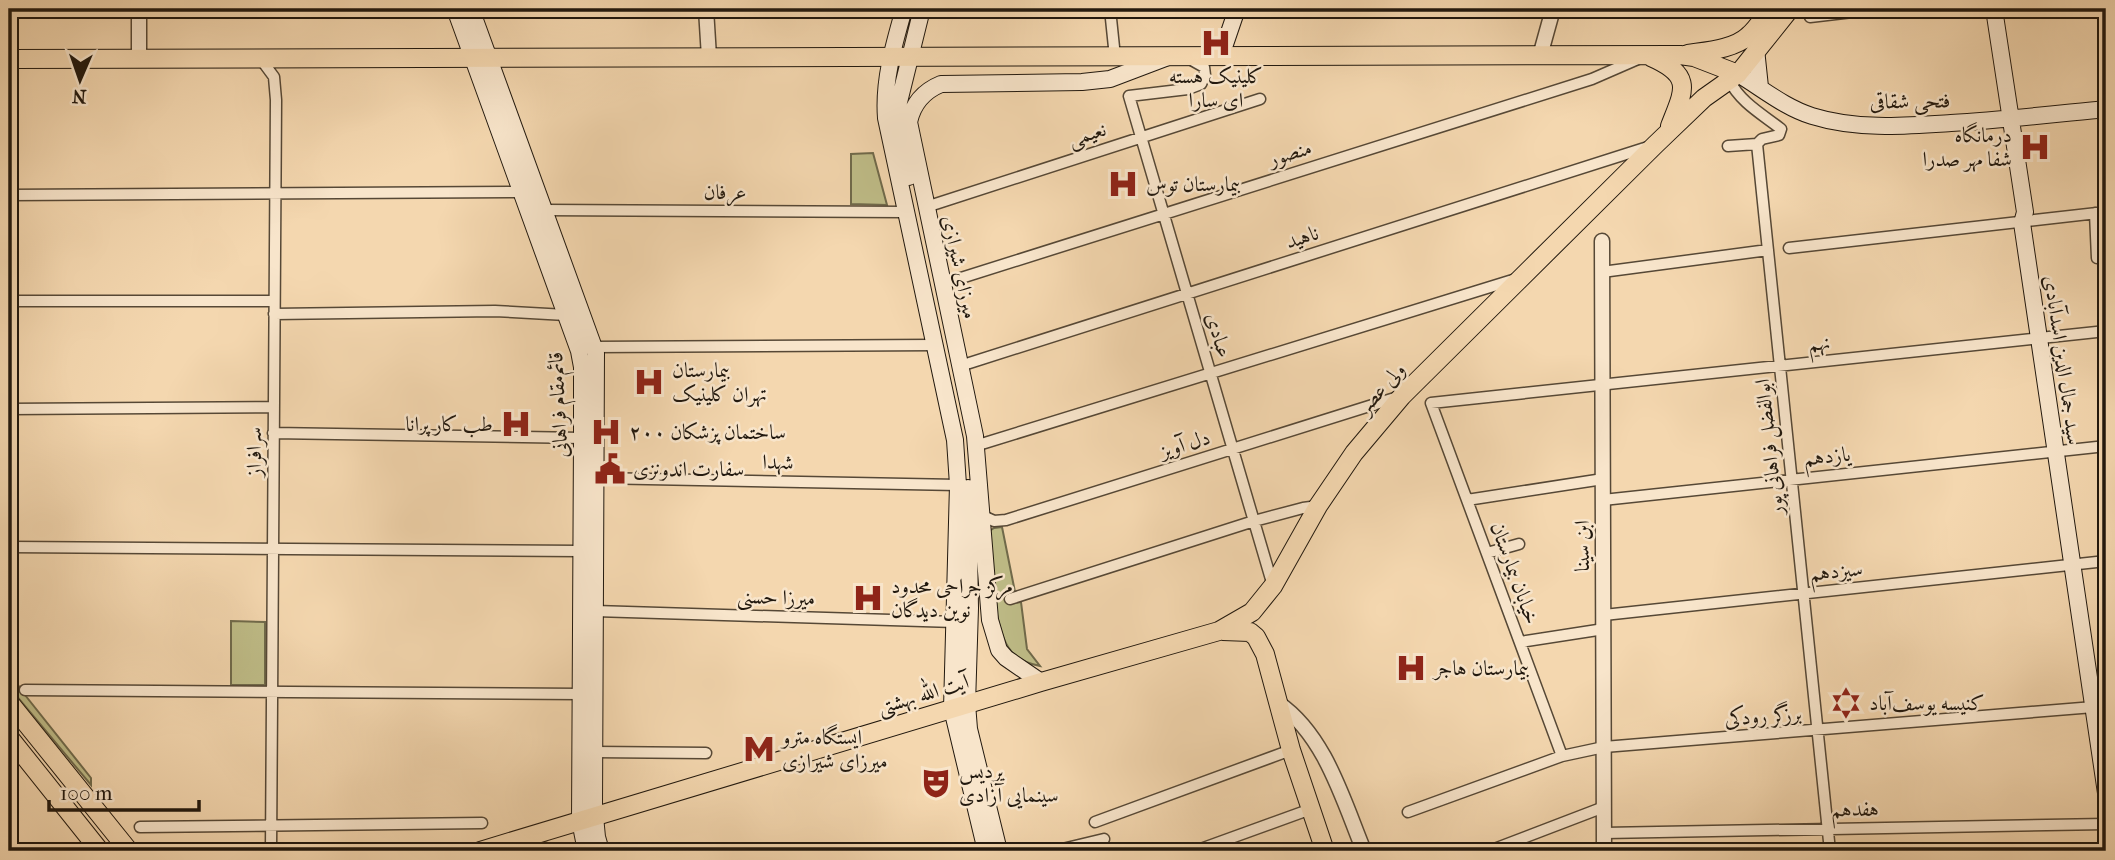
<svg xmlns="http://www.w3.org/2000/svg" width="2115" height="860" font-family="'IM FELL French Canon',Amiri,serif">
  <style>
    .green { fill: #bfbd88; stroke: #706a4b; stroke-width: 2 }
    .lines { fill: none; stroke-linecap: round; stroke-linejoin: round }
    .minor-casing { stroke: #564836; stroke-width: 13 }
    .tertiary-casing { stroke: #564836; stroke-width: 17 }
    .secondary-casing { stroke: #21180e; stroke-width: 18 }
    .primary-casing { stroke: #21180e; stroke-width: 20 }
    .trunk-casing { stroke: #21180e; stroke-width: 20 }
    .minor { stroke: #f8e5cb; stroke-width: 10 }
    .tertiary { stroke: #f8e5cb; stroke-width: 14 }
    .secondary { stroke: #f8e5cb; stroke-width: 16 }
    .primary { stroke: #f4d7af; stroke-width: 18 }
    .trunk { stroke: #f4d7af; stroke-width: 18 }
    .labels { text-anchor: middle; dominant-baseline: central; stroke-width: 5; stroke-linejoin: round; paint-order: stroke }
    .poi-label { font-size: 21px; fill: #21180e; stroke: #f8e5cb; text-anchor: start }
    .street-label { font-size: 21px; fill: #21180e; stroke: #f8e5cb }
  </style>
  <rect width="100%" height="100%" fill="#f4d7af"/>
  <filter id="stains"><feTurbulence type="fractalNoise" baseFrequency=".00286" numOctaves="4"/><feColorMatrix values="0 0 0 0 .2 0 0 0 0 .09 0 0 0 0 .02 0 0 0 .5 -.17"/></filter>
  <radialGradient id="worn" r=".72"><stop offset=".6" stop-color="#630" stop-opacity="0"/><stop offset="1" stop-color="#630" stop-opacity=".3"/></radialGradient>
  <path class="green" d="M873,153l14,52 -36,-1v-50z
    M1002,527l13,65 -5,11 11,-1 6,47 13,17c-10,-2 -23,-7 -29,-15 -18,-21 -21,-91 -23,-119l6,-4z
    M231,621l34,1v63h-34z
    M9,672l16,23 66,83v7l-82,-98z"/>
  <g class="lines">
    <g class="minor-casing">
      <path id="minor" d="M1110,9l5,48
        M1810,17l68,-8
        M260,58l14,19 2,23 -5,751
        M1188,58l16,9 1,8 -4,9 -13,5 -59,7 144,490
        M1729,80c12,23 33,34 52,49l-2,6 -17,4 -5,5
        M1757,144l73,707
        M1728,146l29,-2
        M9,195l512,-3
        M926,207l334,-108
        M544,210l361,2
        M2095,213l2,45 9,-1
        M1789,248l317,-36
        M1602,272l166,-22
        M942,284l650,-205 46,-20
        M9,301h265
        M274,314l221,-3 71,4
        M595,347l340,-2
        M960,366l688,-219
        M9,409l265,-2
        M273,433l309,5
        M975,446l541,-167
        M596,478l362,7
        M1467,500l136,-21
        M1603,500l503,-54
        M981,515l13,6 12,-1 392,-123
        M9,547l572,4
        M1487,553l32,-9
        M1010,599l244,-78 49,-13 15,-2
        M595,611l360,11
        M1604,615l502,-54
        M1520,642l84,-13
        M25,690l557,4
        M594,752l112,1
        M1562,756l-131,-353 675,-72
        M1408,812l154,-56 42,-9 502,-41
        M1095,822l196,-72
        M140,827l342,-4
        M1604,833l502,-9
        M1054,851l50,-12
        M1195,851l116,-42
        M1489,851l115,-44"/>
    </g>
    <g class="tertiary-casing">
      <path id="tertiary" d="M706,9l3,48
        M1540,56l13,-47
        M139,59v-50
        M1602,241l2,610
        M1278,703c47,32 65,97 86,148"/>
    </g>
    <g class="secondary-casing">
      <path id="secondary" d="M455,9l124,342 3,16v71l-2,383 6,30
        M471,9l125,344 -2,453 3,31 4,14
        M904,9c-10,35 -21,72 -18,109l69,322 3,45 -6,224 34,142
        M1994,9l31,203 -3,11 84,570
        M1756,49l4,38
        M1221,56l16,-47
        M1738,74c25,15 46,33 74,42 45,14 93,10 139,7 52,-3 104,-9 155,-14
        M909,177l-11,-60v-11l24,-97
        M968,488l2,120 -3,96 2,25 30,122
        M1041,682l-35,-24 -7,-8 -9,-30 -15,-184 -66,-314c4,-19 15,-31 32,-38l141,-2 28,-3 58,-22
        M506,843l42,8"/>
    </g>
    <g class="primary-casing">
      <path id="primary" d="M1688,54c19,-3 46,-5 60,-18 9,-7 15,-18 22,-27
        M1651,57c43,19 33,33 19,69
        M9,59l1671,-4 14,2 44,17
        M1223,631l27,1 6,5 9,17 26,96 34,101
        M480,851l561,-169 178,-51 33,-19 21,-26 45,-80 36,-53 48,-57 253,-251 49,-47 34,-24 52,-65"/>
    </g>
    <g class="trunk-casing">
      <path id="trunk" d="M9,702l120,149
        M9,737l91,114"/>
    </g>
    <use href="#minor" class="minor"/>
    <use href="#tertiary" class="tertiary"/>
    <use href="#secondary" class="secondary"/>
    <use href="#primary" class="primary"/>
    <use href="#trunk" class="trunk"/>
  </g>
  <defs>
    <g id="hospital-bare" transform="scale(2.415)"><path d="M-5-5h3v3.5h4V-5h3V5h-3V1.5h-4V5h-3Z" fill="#8f2418" stroke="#f8e5cb" stroke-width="2.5" paint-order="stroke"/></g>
    <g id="civic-bare" transform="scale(2.415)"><path d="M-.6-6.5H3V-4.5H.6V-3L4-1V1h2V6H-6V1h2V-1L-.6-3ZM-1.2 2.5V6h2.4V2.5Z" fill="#8f2418" stroke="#f8e5cb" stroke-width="2.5" paint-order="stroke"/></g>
    <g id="synagogue-bare" transform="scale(2.415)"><path d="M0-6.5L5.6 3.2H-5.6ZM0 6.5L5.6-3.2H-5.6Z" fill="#8f2418" stroke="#f8e5cb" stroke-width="2.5" paint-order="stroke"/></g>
    <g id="metro-bare" transform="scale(2.415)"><path d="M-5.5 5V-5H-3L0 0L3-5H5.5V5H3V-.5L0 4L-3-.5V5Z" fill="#8f2418" stroke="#f8e5cb" stroke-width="2.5" paint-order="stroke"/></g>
    <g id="theatre-bare" transform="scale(2.415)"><path d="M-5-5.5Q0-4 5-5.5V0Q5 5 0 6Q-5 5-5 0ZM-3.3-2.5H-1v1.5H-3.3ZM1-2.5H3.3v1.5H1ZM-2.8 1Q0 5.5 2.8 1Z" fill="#8f2418" stroke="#f8e5cb" stroke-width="2.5" paint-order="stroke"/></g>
  </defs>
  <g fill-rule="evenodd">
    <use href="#hospital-bare" x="1216" y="43"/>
    <use href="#hospital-bare" x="2035" y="147"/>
    <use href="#hospital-bare" x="1123" y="184"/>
    <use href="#hospital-bare" x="649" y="382"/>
    <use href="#hospital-bare" x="516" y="424"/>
    <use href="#hospital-bare" x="606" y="432"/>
    <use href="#civic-bare" x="610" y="469"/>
    <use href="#hospital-bare" x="868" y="598"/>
    <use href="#hospital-bare" x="1411" y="668"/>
    <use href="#synagogue-bare" x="1846" y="703"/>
    <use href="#metro-bare" x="759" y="749"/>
    <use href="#theatre-bare" x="936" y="783"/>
  </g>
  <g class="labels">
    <g class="poi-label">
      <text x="1216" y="76" text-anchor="middle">کلینیک هسته<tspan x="1216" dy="24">ای سارا</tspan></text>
      <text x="2012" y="135" text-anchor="end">درمانگاه<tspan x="2012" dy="24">شفا مهر صدرا</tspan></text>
      <text x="1146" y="184">بیمارستان توس</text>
      <text x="672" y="370">بیمارستان<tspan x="672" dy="24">تهران کلینیک</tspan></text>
      <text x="493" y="424" text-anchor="end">طب کار پرانا</text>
      <text x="629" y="432">ساختمان پزشکان ۲۰۰</text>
      <text x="633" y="469">سفارت اندونزی</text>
      <text x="891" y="586">مرکز جراحی محدود<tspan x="891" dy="24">نوین دیدگان</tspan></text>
      <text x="1434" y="668">بیمارستان هاجر</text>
      <text x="1869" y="703">کنیسه یوسف‌آباد</text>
      <text x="782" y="737">ایستگاه مترو<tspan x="782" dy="24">میرزای شیرازی</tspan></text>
      <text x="959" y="771">پردیس<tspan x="959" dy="24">سینمایی آزادی</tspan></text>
    </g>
    <g class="street-label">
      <text transform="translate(1910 101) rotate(-1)">فتحی شقاقی</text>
      <text transform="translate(1087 134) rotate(-18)">نعیمی</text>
      <text transform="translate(1290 153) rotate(-17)">منصور</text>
      <text x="725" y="192">عرفان</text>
      <text transform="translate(1302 237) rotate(-18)">ناهید</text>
      <text transform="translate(960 267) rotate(78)">میرزای شیرازی</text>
      <text transform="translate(1219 335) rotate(74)">عبادی</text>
      <text transform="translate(1819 343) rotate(-6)">نهم</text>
      <text transform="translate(2063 360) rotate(82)">سید جمال الدین اسدآبادی</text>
      <text transform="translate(1381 388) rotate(-48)">ولی عصر</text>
      <text transform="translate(558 405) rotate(-93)">قائم‌مقام فراهانی</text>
      <text transform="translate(1185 444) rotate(-17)">دل آویز</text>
      <text transform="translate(1769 447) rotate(-96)">ابوالفضل فراهانی پور</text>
      <text transform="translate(254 452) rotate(-90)">سرافراز</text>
      <text transform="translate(1827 456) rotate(-6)">یازدهم</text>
      <text transform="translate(778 462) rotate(1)">شهدا</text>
      <text transform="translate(1582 546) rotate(-90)">ابن سینا</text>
      <text transform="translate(1836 571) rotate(-6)">سیزدهم</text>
      <text transform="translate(1515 573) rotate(70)">خیابان بیمارستان</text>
      <text transform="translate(776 597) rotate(2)">میرزا حسنی</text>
      <text transform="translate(923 694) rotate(-17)">آیت الله بهشتی</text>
      <text transform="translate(1763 716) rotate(-4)">برزگر رودکی</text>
      <text transform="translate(1855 809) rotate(-1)">هفدهم</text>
    </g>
  </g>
  <rect width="2115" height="860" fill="none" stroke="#f4d7af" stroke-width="35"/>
  <rect x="10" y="10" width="2094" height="839" fill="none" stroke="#21180e" stroke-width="3.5"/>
  <rect x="18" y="18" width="2080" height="825" fill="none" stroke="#21180e" stroke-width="2"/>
  <g transform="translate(80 80) rotate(182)" stroke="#f8e5cb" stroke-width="5" paint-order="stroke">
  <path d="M0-5L12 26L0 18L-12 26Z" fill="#21180e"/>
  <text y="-10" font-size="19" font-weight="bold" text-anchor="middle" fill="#21180e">N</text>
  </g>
  <path d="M49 800v10h150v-10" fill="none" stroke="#21180e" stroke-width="3.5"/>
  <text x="60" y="800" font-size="21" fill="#21180e" stroke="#f8e5cb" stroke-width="5" paint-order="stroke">100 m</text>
  <rect width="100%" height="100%" filter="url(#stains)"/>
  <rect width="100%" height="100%" fill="url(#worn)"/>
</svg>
